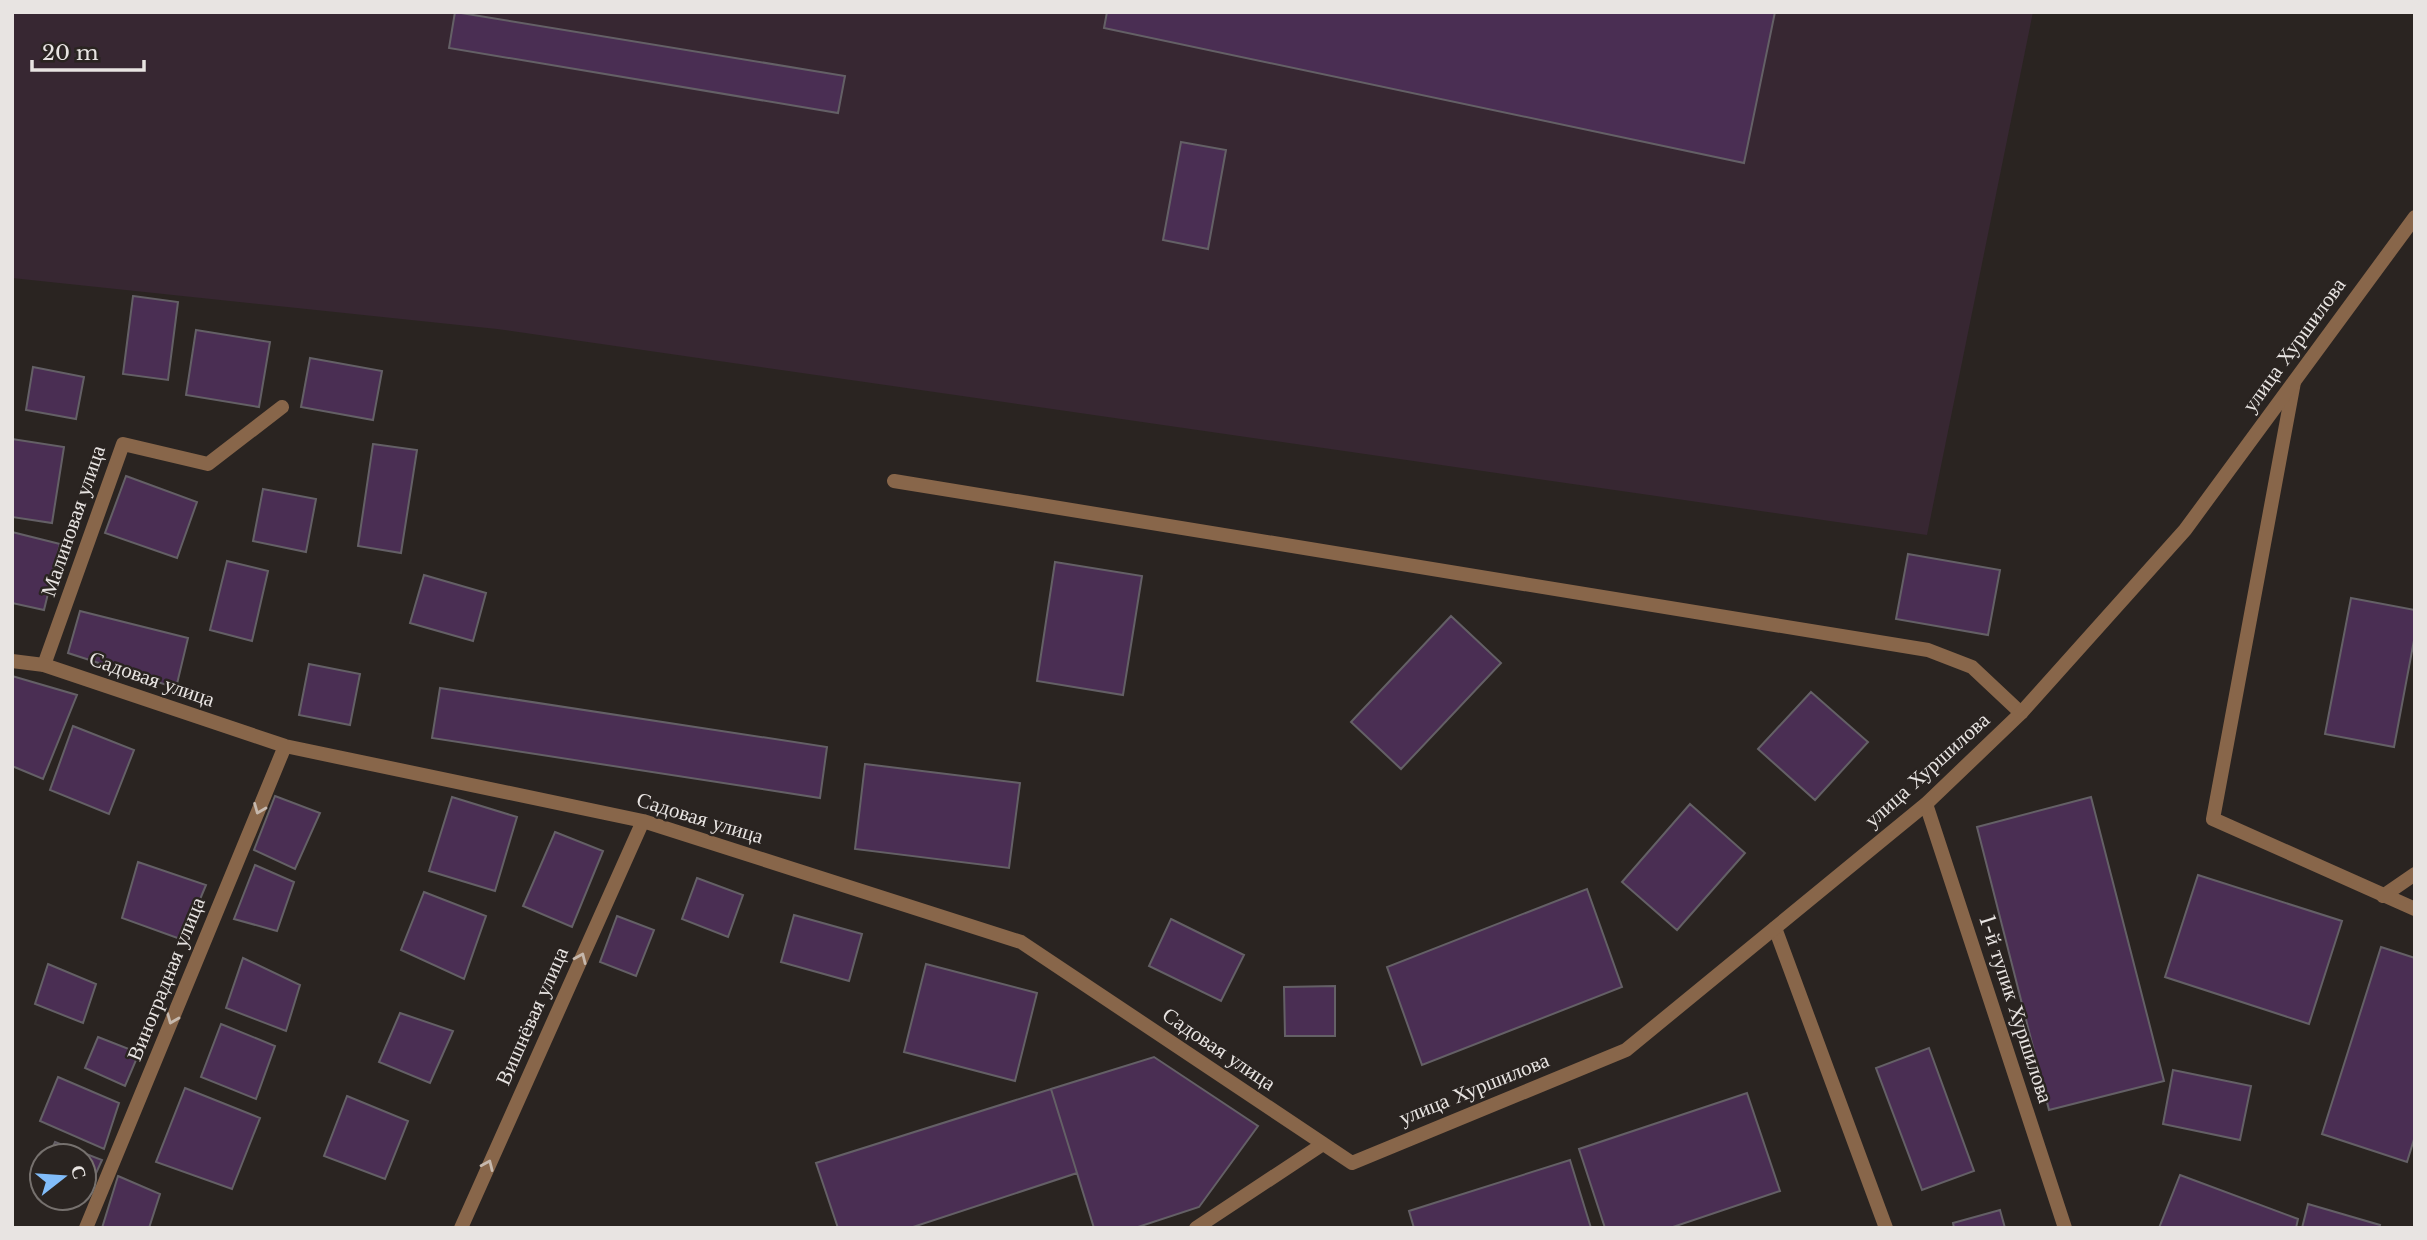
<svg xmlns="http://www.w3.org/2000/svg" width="2427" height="1240" font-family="'Libre Baskerville',serif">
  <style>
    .industrial { fill: #372732 }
    .building { fill: #4a2e53; stroke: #646066; stroke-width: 2 }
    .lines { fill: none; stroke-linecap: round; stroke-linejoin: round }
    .lane { stroke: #88664a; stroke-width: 14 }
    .street { stroke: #88664a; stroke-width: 14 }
    .oneway { stroke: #c6b8ad }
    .labels { text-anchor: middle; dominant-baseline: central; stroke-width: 5; stroke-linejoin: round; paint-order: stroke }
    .street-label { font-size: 21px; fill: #e8e4e2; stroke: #2a2421 }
  </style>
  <rect width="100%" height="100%" fill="#2a2421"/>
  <path class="industrial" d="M12,12h2021l-106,523 -1430,-206 -485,-51z"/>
  <path class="building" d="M455,12l390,64 -7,37 -389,-65z
    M1107,12h668l-31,151 -640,-135z
    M1181,142l45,8 -18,99 -45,-9z
    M133,296l45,6 -10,78 -45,-6z
    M196,330l74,12 -11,65 -73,-12z
    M310,358l72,13 -9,49 -72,-13z
    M33,367l51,10 -8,42 -50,-9z
    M12,439l52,8 -12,76 -40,-6z
    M373,444l44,6 -16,103 -43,-7z
    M126,476l71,26 -20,56 -72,-25z
    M263,489l53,10 -10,53 -53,-11z
    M12,532l48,12 -16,66 -32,-7z
    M1908,554l92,16 -12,65 -92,-16z
    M227,561l41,10 -16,70 -42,-11z
    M1055,562l87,14 -19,119 -86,-14z
    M424,575l62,18 -13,48 -63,-18z
    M2351,598l64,12v25l-21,112 -69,-13z
    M80,611l108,27 -12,50 -108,-35z
    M1451,616l50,47 -100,106 -50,-47z
    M309,664l51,10 -10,51 -51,-10z
    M12,676l65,19 -34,84 -31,-13z
    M440,688l387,59 -7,51 -388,-60z
    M1811,692l57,50 -53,58 -57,-51z
    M73,726l61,24 -25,64 -59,-24z
    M865,764l155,19 -11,85 -154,-19z
    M275,796l45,17 -25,56 -41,-19z
    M452,797l65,20 -22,74 -66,-20z
    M2091,797l73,284 -115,29 -72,-283z
    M1690,804l55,49 -68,77 -55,-48z
    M555,832l48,19 -31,76 -49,-21z
    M138,862l68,23 -23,55 -61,-22z
    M255,865l39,17 -17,49 -43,-12z
    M2198,875l144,46 -33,103 -144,-47z
    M697,878l46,17 -15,42 -46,-18z
    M1587,889l35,98 -200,78 -35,-98z
    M424,892l62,24 -22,63 -63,-29z
    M794,915l68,19 -13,47 -68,-19z
    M617,916l37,14 -18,46 -36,-14z
    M1171,919l73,36 -23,46 -72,-35z
    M2381,947l34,11v178l-8,26 -85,-28z
    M243,958l57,27 -14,46 -60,-23z
    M48,964l48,20 -13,39 -48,-19z
    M926,964l111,29 -22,88 -111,-29z
    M1335,986v50h-50l-1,-49z
    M400,1013l53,18 -23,52 -51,-21z
    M221,1024l54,22 -19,53 -55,-22z
    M98,1037l41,16 -14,33 -40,-18z
    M1929,1048l45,123 -52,19 -46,-122z
    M1154,1057l104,69 -59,81 -64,21h-41l-43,-139z
    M2173,1070l78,16 -11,54 -77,-16z
    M58,1077l61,26 -15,46 -64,-28z
    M185,1088l75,30 -28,71 -76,-27z
    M1051,1089l26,84 -167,55h-72l-22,-65z
    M1747,1093l33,98 -110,37h-65l-26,-79z
    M347,1096l61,25 -23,58 -61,-23z
    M55,1142l47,18 -19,42 -10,-4h11v-42h-35z
    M1570,1160l21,68h-177l-5,-17z
    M2180,1175l118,44 -2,9h-137z
    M118,1176l42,18 -11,34h-47z
    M2308,1204l72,21 -1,3h-77z
    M2000,1210l5,18h-51l-1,-5z"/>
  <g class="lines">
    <path class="lane" d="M2294,382l-81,437 202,90
      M894,481l1034,169 44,17 49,46
      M44,665l79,-221 85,20 74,-57
      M2383,896l32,-22
      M1775,928l111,300"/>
    <path class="street" d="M12,661l32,4 241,81 358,75 378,121 331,221 274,-113 300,-246 95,-91 164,-183 230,-313
      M1926,804l139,424
      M86,1228l199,-482
      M461,1228l182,-407
      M1196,1228l127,-84"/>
  </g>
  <defs><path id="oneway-chevron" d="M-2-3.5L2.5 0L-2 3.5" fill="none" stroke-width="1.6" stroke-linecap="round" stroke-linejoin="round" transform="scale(1.75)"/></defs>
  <g class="oneway">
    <use href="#oneway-chevron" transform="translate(259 809) rotate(112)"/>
    <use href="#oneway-chevron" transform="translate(581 958) rotate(-66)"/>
    <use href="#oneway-chevron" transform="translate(172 1019) rotate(112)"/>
    <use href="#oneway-chevron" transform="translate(488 1165) rotate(-66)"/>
  </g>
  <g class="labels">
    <g class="street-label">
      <text transform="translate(2294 345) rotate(-54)">улица Хуршилова</text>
      <text transform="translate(73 521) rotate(-71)">Малиновая улица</text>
      <text transform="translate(152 679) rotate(19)">Садовая улица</text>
      <text transform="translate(1927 770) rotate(-42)">улица Хуршилова</text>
      <text transform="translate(700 818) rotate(17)">Садовая улица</text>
      <text transform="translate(166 979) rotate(-68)">Виноградная улица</text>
      <text transform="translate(2016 1009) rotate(72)">1-й тупик Хуршилова</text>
      <text transform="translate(532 1016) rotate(-66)">Вишнёвая улица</text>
      <text transform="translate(1219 1049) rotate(34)">Садовая улица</text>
      <text transform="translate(1474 1089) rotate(-22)">улица Хуршилова</text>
    </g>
  </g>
  <rect width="2427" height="1240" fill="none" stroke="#e8e4e2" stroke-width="28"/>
  <g transform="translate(63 1177) rotate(73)"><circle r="33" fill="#2a2421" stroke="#76716e" stroke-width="2"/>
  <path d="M0-5L12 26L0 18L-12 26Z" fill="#81bdfa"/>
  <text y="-10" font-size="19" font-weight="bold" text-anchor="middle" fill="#e8e4e2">С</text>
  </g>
  <path d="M32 60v10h112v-10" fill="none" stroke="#e8e4e2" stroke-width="3.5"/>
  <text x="42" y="60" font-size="21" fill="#e8e4e2" stroke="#2a2421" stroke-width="5" paint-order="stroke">20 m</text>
</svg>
